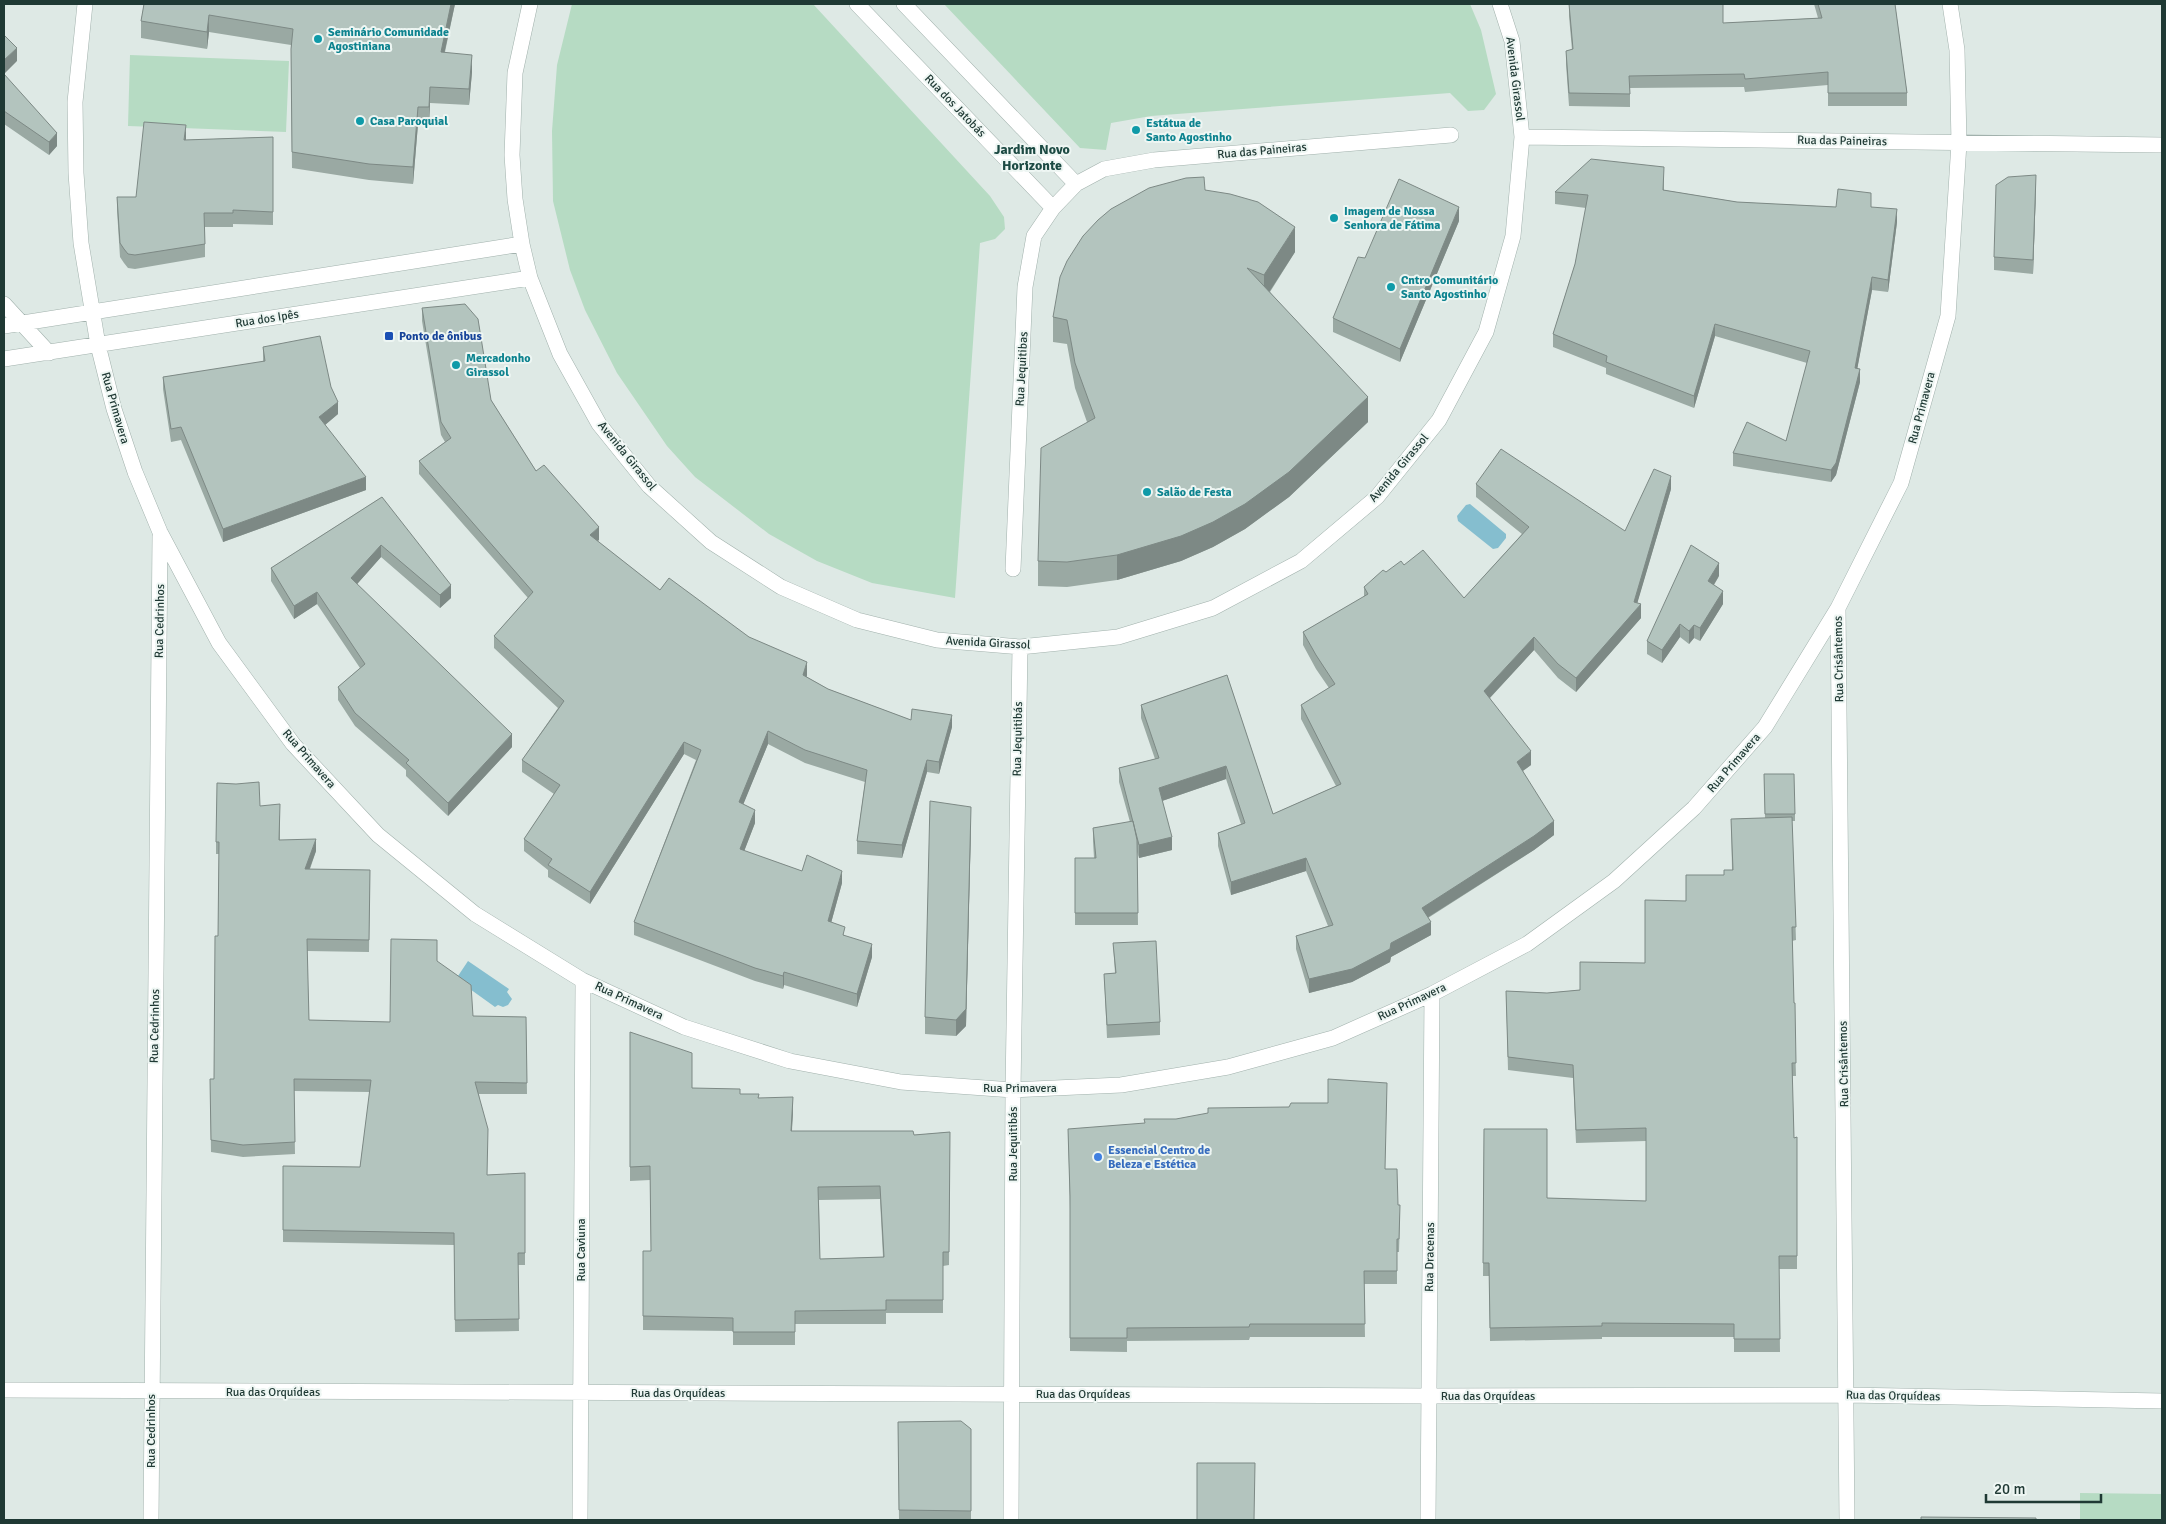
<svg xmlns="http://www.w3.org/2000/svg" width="2166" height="1524" font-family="Signika,sans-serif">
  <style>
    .green { fill: #b6dbc3 }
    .water { fill: #85becf }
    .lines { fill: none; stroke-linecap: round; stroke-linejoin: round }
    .minor-casing { stroke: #a1b1ac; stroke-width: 16 }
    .minor { stroke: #fff; stroke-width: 15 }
    .wall { fill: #9aa9a3; fill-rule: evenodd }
    .shaded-wall { fill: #7d8985 }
    .building { fill: #b3c4be; stroke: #7d8985; fill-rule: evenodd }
    .culture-dot { fill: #0f9aa8; stroke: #eef6f3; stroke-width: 2 }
    .transit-dot { fill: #1a4fb4; stroke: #eef6f3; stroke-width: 2 }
    .shop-dot { fill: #3f7fe0; stroke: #eef6f3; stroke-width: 2 }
    .labels { text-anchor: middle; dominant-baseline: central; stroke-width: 4; stroke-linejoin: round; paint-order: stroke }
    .culture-label { font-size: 12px; font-weight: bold; fill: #0d838f; stroke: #eef6f3; text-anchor: start }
    .street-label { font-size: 12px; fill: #1f3934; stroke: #eef6f3 }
    .transit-label { font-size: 12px; font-weight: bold; fill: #164399; stroke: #eef6f3; text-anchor: start }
    .shop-label { font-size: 12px; font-weight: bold; fill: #366cbe; stroke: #eef6f3; text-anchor: start }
    .neighbourhood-label { font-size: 14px; font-weight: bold; fill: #1c4a43; stroke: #eef6f3 }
  </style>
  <rect width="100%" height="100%" fill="#dee9e5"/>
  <path class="green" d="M572,4h241l177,192 14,21 1,12 -10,10 -15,4 -25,355 -83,-15 -55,-22 -48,-27 -74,-57 -28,-31 -50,-73 -32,-63 -15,-40 -17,-69 -1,-70 5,-66z
    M944,4h526l11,26 15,64 -12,16 -16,1 -18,-18 -299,23 -40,7 -5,27 -26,-2z
    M130,55l159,6 -3,71 -158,-6z
    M2080,1493l82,1v26h-82z"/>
  <path class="water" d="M1470,504l36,30v4l-8,10 -5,1 -35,-28 -1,-5 9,-11z
    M468,961l41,28 -2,3 5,7 -4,6 -5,2 -5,-2 -3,2 -39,-28z"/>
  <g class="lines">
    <g class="minor-casing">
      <path id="minor" d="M85,4l-10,98 1,71 5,70 17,102 16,64 21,63 25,60 59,111 74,101 85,91 97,79 107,66 102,47 106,34 111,21 112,8 108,-5 107,-18 105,-29 99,-44 95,-50 87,-63 80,-73 71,-81 73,-119 63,-125 47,-167 11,-173 -2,-93 -7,-46
        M530,4l-15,69 -3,82 3,44 7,45 8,34 30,76 39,70 50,62 62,56 70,45 76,33 80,20 83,7 98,-10 95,-29 88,-47 76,-64 62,-77 47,-88 27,-96 9,-99 -10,-96 -12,-37
        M857,4l196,204
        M904,4l172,180
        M1522,137l640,8
        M4,304l45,49
        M4,326l518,-82
        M4,359l526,-81
        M1013,569l12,-282 9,-51 19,-28 23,-24 28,-15 50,-9 297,-25
        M1838,608l9,912
        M4,1390l1425,6 419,-1 314,6
        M151,1520l9,-984
        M580,1520l3,-535 -1,-5
        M1011,1520l2,-430 7,-443
        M1428,1520l4,-526"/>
    </g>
    <use href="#minor" class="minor"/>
  </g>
  <path class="wall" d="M144,4h311l-10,48 27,20 -3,33 -39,-2 -1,21h-11l-5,60 -44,-4 -77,-12 -1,-123 -82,-13 -2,17 -66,-11v-17z
    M1569,4l154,19 95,-5 -4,-14h81l12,89v13h-79v-21l-83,7 -1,-5 -114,1v19l-61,-1 -3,-42v-13l6,-1 -3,-34z
    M4,74l53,72 -8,9 -45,-31z
    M273,137v88l-40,-1v3h-28v30l-70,12 -7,-1 -4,-5 -4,-6 -3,-47v-13h19l50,-57z
    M1664,179v11l73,12 99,5h35l26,15 -9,70 -16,-2 -15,79 3,13 -24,93 -5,7 -98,-16v-13l53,-12 21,-78 -92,-27 -21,72 -88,-34v-6l-53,-21v-13l22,-70 11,-56 -31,-4v-12z
    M2036,188l-3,86 -39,-4v-13z
    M1205,190l90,62 -25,40 98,130 -79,75 -44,32 -32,18 -32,14 -64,19 -50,7 -29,-1v-25l49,-139 -12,-34 -8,-44 -14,-2v-25z
    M1459,221l-59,141 -67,-30v-14l32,-60z
    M422,308l69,92 45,71 63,69 -2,1 63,49 89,47 58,38v2l21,12 83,31 41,7 -13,47 -12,-2 -25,86 -45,-4v-13l8,-59 -60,-19 -37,-19 -25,60 12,19 -11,28 58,20 40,12 -11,40 14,13 27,21 -15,50 -73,-22 -1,4 -28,-8 -121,-46v-13l62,-162 -12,-6 -94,150 -42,-27v-7l-24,-19v-12l30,-45 -32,-22v-12l36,-52 -64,-60v-12l34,-38 -109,-124v-13l26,-19 -4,-7 -19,-114z
    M263,347l68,40 7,27 -13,11 41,65 -143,52 -42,-102 -10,2 -8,-53v-12l100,-15z
    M1476,484l149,47 46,-42 -34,114 4,15 -65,74 -18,-14 -24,-28 -44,48 41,67 -8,6 31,64 -20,15 -106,68 3,17 -40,22 -1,5 -38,20 -43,11 -13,-44v-13l32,-10 -22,-55 -75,24 -13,-49v-13l23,-9 -15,-45 -64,22 10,49 -33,8 -2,-6 1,73h-63v-67h19l-1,-17v-13l37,-6 -11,-40v-14l36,-9 -14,-41v-13l86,-30 46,139 63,-28 -35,-67v-14l28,-17 -13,-19 -13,-24v-13l61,-35v-10l22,-15 18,-7 60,33 58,-64 -46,-37z
    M382,497l69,101 -11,10 -59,-51 -24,27 155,163 -64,69 -42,-40v-6l-51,-44 -17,-26v-13l22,-19 -43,-64 -23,15 -23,-38v-13z
    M1719,576l-5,9 9,19 -23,37 -6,-3 -5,6 -9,-7 -18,26 -15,-9v-13z
    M1764,774l31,40v7h-3l4,119 -4,1 4,135h-4l2,62 3,-1v132h-18l1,83h-46v-15h-132v2l-112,2 -1,-65h-6l1,-147 63,69 99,3v-60l-70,2 -3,-65 -65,-8 -2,-79 41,2 33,-3 65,-27 41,-62 46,-31 -1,-51 34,-1z
    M260,806l20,10v24l36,11 -6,18 60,1 -1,82 -62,-1 2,69 81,2 47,-61 36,55 53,1 1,77h-48l8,81 38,-2v92h-7l1,66 -64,1 -1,-87 -171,-3v-76l77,1 10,-75 -76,-1 1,63 -52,3 -32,-5 -1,-73h4l4,-143 1,-82h-3v-12z
    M971,824l-5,202 -10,10 -31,-2v-17z
    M1113,943l47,79v13l-53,3 -3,-64 11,-1z
    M630,1032l62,56 48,6 19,4 34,12 -1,21 122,4 36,-3 -1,133 -6,1v47h-57v11h-91v21h-62v-14l-90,-1v-79h8l-1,-71 -20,1zM880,1199l3,58 -63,2 -1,-59z
    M1068,1129l317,40 13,36 2,13 -1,34h-2v32h-33l1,53h-115l-1,3 -122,1v11l-57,-1v-142z
    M898,1422l73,7v91h-72z"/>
  <path class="shaded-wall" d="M451,4h4l-14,64v-16z
    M209,15v17l-2,17v-17z
    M17,48v13l-13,13v-14z
    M472,55v17l-3,33v-16z
    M430,87v16l-1,21v-17z
    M418,107v17l-5,60v-17z
    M186,125v14l-2,14v-13z
    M57,133v13l-8,9v-13z
    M2036,175v13l-3,86v-14z
    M1459,207v14l-59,141v-13z
    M1897,209v13l-9,70v-12z
    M1295,227v25l-31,48v-25z
    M1872,277v13l-17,91v-13z
    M1715,324v12l-21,72v-12z
    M1860,369v13l-24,93 -5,7v-12z
    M1368,397v25l-79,75 -44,32 -32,18 -32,14 -64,19v-25z
    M338,402v12l-19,16v-13z
    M1671,476v13l-36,122 6,-7v14l-65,74v-14l58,-76z
    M366,477v13l-143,52v-13z
    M599,527v13l-9,8v-13z
    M381,545v12l-30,34v-13z
    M1719,563v13l-11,18v-13z
    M451,585v13l-11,10v-13z
    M1723,591v13l-23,37v-13z
    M317,592v12l-23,15v-13z
    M1680,624v13l-18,26v-13z
    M1694,625v13l-5,6v-13z
    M1534,637v13l-50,54v-13z
    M807,662v13l-4,12v-12z
    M952,715v12l-13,47v-12z
    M768,731v13l-29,71v-13z
    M512,734v13l-64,69v-13z
    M684,742v12l-94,150v-12z
    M1531,751v14l-14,10v-13z
    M927,760v12l-25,86v-13z
    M1226,766v13l-67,23v-14z
    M755,810v13l-15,39v-13z
    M1554,821v14l-20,15 -112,71v-13z
    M971,824l-5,202 -10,10v-16z
    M1172,837v13l-33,8v-13z
    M316,839v12l-11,30v-12z
    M1306,858v13l-75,24v-13z
    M842,871v12l-14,51v-13z
    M1431,922v13l-40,22 -1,5 -38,20 -43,11v-14l82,-36z
    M872,944v13l-15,50v-13z
    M784,972v13l-1,4v-13z
    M793,1097v13l-2,34v-13z"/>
  <path class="building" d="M144,4h307l-10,48 31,3 -3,34 -39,-2 -1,20h-11l-5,60 -44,-3 -77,-12 -1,-103 2,-20 -84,-14 -2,17 -66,-11z
    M1569,4h154v19l99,-5 -4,-14h77l12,89h-79v-21l-83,7 -1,-5 -115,2 1,18 -61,-1 -3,-42 7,-2z
    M4,35l13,13 -13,12z
    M4,74l53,59 -8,9 -45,-31z
    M144,122l42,3 -2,15 89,-3v75l-40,-2v3h-29l1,31 -70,11 -7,-1 -4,-5 -4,-6 -3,-46h19z
    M1591,159l73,8 -1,23 74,12 99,5 2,-18 33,4v14l26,2 -9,71 -16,-3 -17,91 5,1 -24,94 -5,7 -98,-17 14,-31 39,19 24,-90 -95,-27 -21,72 -88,-34 1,-6 -54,-22 22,-70 13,-69 -33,-3z
    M2036,175l-3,85 -39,-3 2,-72 12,-8z
    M1204,177l1,13 25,4 28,8 37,25 -31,48 -17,-7 121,129 -79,75 -44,32 -32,18 -32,14 -64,19 -50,7 -29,-1 3,-113 54,-30 -20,-55 -8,-43 -14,-3 7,-40 7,-16 16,-25 15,-16 13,-11 38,-21 37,-10z
    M1399,179l60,28 -59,142 -67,-31 25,-61 7,1z
    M465,304l13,15 13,81 45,71 8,-6 55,62 -9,8 70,55 9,-12 80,59 58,25 -4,13 25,14 83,31 1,-11 40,6 -13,47 -12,-2 -25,85 -45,-4 10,-71 -62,-20 -37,-19 -29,71 16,8 -15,39 62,22 5,-16 35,16 -14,50 17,6 -2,8 29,9 -15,50 -73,-22 -1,4 -28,-8 -121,-46 67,-172 -17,-8 -94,150 -42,-27 4,-6 -28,-20 36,-54 -38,-25 42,-59 -70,-65 39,-44 -114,-131 32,-23 -10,-16 -19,-114z
    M320,336l11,51 7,15 -19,15 47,60 -143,52 -42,-102 -10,2 -8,-52 102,-16 -2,-14z
    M1501,449l124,82 29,-62 17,7 -37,126 7,2 -65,74 -18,-14 -24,-27 -50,54 47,60 -14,11 37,59 -20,15 -112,72 9,14 -40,21 -1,6 -38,20 -43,10 -13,-43 37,-11 -27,-67 -75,24 -13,-49 27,-10 -19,-57 -67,22 13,49 -33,8 -20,-77 40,-10 -18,-53 86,-30 46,139 68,-30 -40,-79 34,-21 -19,-29 -13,-23 65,-38 -4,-7 19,-17 3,2 15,-11 3,4 19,-15 41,48 65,-71 -53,-43z
    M382,497l69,88 -11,10 -59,-50 -30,33 161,156 -64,69 -42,-40 3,-3 -54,-47 -17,-26 27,-23 -48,-72 -23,14 -23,-38z
    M1691,545l28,18 -11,18 15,10 -23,37 -6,-3 -5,6 -9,-7 -18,26 -15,-9z
    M1764,774h30l1,40h-30z
    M259,782l1,24 20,-2 -1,36 37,-1 -11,30 65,1 -1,70 -62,-1 2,81 81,2 1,-83 46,1v21l34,24 2,31 53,1 1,66 -52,-1 13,47 -1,46 38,-2v80h-7l1,66 -64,1 -1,-87 -171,-3v-64l77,1 11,-87 -77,-1 1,63 -52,3 -32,-5 -1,-61h4l1,-143h3l1,-94h-3l1,-59 19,1z
    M930,801l41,6 -5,202 -10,11 -31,-3z
    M1792,817l4,110h-4l2,76h1l1,60h-4l2,75 3,-1v119h-18l1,83h-46v-15l-132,-1v3l-112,2 -1,-65h-6l1,-134h63v69l99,3v-73l-70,2 -3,-65 -65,-8 -2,-66 41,2 33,-3v-28l65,1v-63l41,1v-26h38v-5h9l-2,-51z
    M1133,821l4,19 1,73h-63v-55h21l-3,-30z
    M1156,941l4,81 -53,3 -3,-51 12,-1 -3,-30z
    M630,1032l62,21v35l48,1v5h19l-1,4 35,-1 -2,34h122l1,4 36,-3 -1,120h-6v48h-57v10l-91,1v21h-62v-14l-90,-2v-65h8l-1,-85 -20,1zM880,1186l4,71 -64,2 -2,-72z
    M1328,1079l59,4 -2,86h12l1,36h2l-1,34h-2v32h-33l1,53h-115l-1,3 -122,1v10h-57v-142l-2,-67 77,-6 -1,-4h32l32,-6v-5l81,-1 2,-4h37z
    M961,1421l10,8v82l-72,-1 -1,-88z
    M1197,1463h58l-1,57h-57z
    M1921,1517l115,1v2h-115z"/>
  <g class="culture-dot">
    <circle cx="318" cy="39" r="5"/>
    <circle cx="360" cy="121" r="5"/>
    <circle cx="1136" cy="130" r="5"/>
    <circle cx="1334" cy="218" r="5"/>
    <circle cx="1391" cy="287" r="5"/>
    <circle cx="456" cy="365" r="5"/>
    <circle cx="1147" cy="492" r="5"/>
  </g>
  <rect class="transit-dot" x="384" y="331" width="10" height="10" rx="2.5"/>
  <circle class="shop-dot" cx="1098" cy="1157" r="5"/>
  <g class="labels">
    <g class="culture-label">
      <text x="328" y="32">Seminário Comunidade<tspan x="328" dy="14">Agostiniana</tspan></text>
      <text x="370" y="121">Casa Paroquial</text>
      <text x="1146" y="123">Estátua de<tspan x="1146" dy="14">Santo Agostinho</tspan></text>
      <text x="1344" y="211">Imagem de Nossa<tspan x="1344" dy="14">Senhora de Fátima</tspan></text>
      <text x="1401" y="280">Cntro Comunitário<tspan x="1401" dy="14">Santo Agostinho</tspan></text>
      <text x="466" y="358">Mercadonho<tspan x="466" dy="14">Girassol</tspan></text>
      <text x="1157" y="492">Salão de Festa</text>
    </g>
    <g class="street-label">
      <text transform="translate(1515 79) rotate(83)">Avenida Girassol</text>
      <text transform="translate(955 106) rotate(46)">Rua dos Jatobás</text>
      <text transform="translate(1842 141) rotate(1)">Rua das Paineiras</text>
      <text transform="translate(1262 151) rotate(-5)">Rua das Paineiras</text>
      <text transform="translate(267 319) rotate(-9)">Rua dos Ipês</text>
      <text transform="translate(1022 369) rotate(-87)">Rua Jequitibas</text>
      <text transform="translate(115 408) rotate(74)">Rua Primavera</text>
      <text transform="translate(1922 408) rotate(-75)">Rua Primavera</text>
      <text transform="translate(627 456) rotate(51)">Avenida Girassol</text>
      <text transform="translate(1399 468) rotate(-50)">Avenida Girassol</text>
      <text transform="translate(160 621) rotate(-89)">Rua Cedrinhos</text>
      <text transform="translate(988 643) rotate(3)">Avenida Girassol</text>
      <text transform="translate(1839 659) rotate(-91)">Rua Crisântemos</text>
      <text transform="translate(1018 739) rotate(-89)">Rua Jequitibás</text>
      <text transform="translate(309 759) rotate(49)">Rua Primavera</text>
      <text transform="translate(1734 763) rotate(-49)">Rua Primavera</text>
      <text transform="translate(629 1001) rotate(25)">Rua Primavera</text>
      <text transform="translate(1412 1002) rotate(-25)">Rua Primavera</text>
      <text transform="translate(155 1026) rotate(-89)">Rua Cedrinhos</text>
      <text transform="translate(1844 1064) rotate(-91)">Rua Crisântemos</text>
      <text x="1020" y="1088">Rua Primavera</text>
      <text transform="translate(1013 1144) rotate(-90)">Rua Jequitibás</text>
      <text transform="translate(581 1250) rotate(-90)">Rua Caviuna</text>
      <text transform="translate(1430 1257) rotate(-89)">Rua Dracenas</text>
      <text x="273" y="1392">Rua das Orquídeas</text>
      <text x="678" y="1393">Rua das Orquídeas</text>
      <text x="1083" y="1394">Rua das Orquídeas</text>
      <text x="1488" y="1396">Rua das Orquídeas</text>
      <text transform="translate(1893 1396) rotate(1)">Rua das Orquídeas</text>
      <text transform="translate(151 1431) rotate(-90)">Rua Cedrinhos</text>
    </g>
    <g class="transit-label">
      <text x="399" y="336">Ponto de ônibus</text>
    </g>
    <g class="shop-label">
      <text x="1108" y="1150">Essencial Centro de<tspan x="1108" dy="14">Beleza e Estética</tspan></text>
    </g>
    <g class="neighbourhood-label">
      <text x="1032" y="149">Jardim Novo<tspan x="1032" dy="16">Horizonte</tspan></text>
    </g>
  </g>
  <rect width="2166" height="1524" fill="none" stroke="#1f3934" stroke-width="10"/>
  <path d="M1986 1494v8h115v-8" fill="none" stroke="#1f3934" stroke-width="2.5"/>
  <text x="1994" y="1494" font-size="15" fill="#1f3934" stroke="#eef6f3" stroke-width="4" paint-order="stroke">20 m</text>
</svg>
